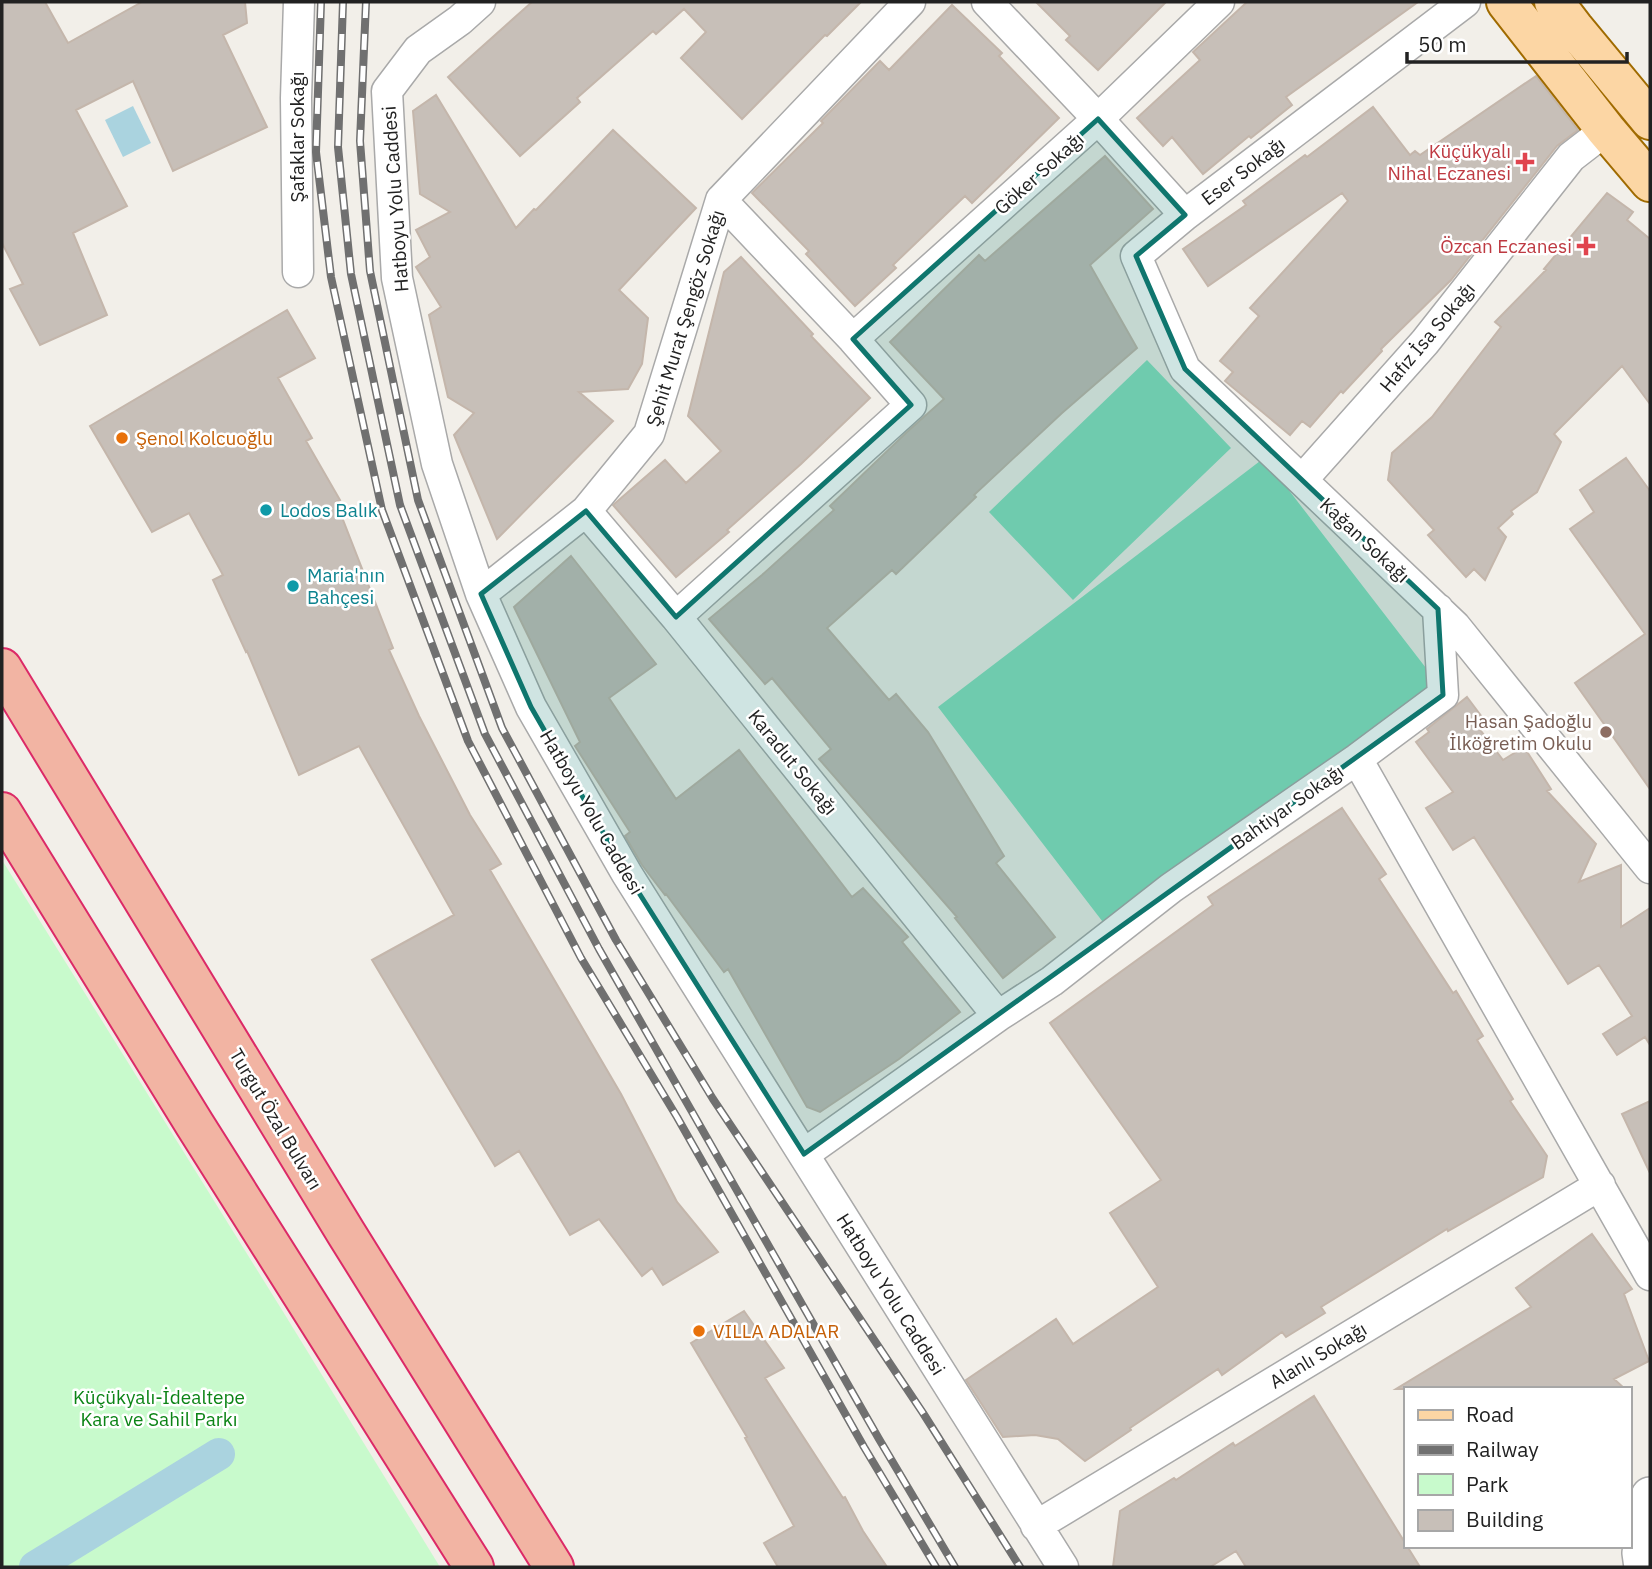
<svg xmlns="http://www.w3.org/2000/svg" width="1652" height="1569" font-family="'IBM Plex Sans',sans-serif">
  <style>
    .park { fill: #c8facc }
    .pitch { fill: #88e0be }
    .water { fill: #aad3df }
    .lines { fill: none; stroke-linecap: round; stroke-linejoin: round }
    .canal { stroke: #aad3df; stroke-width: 32 }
    .building { fill: #c7bfb8; stroke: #c4b6ab; stroke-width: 2 }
    .minor-casing { stroke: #a9a9a9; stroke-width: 33 }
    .tertiary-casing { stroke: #a9a9a9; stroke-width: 40 }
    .primary-casing { stroke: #a06b00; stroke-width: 42 }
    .trunk-casing { stroke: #dc2a67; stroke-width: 42 }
    .minor { stroke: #fff; stroke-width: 30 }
    .tertiary { stroke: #fff; stroke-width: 37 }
    .primary { stroke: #fcd6a4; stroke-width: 38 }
    .trunk { stroke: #f2b4a3; stroke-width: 38 }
    .rail-casing { stroke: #707070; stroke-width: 8 }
    .rail { stroke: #fff; stroke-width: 5; stroke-dasharray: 16; stroke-linecap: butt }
    .marked { fill: #0f766e; fill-opacity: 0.2; stroke: #0f766e; stroke-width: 5; stroke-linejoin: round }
    .health-dot { fill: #e0444e; stroke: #fff; stroke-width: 2.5 }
    .food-dot { fill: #e8710a; stroke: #fff; stroke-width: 2.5 }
    .culture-dot { fill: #0f9aa8; stroke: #fff; stroke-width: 2.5 }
    .education-dot { fill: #8d6e63; stroke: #fff; stroke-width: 2.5 }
    .labels { text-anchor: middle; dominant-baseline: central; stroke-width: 5; stroke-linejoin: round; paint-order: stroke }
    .street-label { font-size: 19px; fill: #222; stroke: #fff }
    .health-label { font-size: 19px; fill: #be3a42; stroke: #fff; text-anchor: end }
    .food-label { font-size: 19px; fill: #c56008; stroke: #fff; text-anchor: start }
    .culture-label { font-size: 19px; fill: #0d838f; stroke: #fff; text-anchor: start }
    .education-label { font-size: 19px; fill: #785e54; stroke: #fff; text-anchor: end }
    .park-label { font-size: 19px; fill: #0c8416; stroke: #fff }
  </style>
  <rect width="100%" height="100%" fill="#f2efe9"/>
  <path class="park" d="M2,860l280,450 158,257h-438z"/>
  <path class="pitch" d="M1147,360l84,88 -158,152 -84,-88z
    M1264,458l172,223 -327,249 -171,-223z"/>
  <path class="water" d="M133,106l18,37 -28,14 -18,-37z"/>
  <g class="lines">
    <path class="canal" d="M35,1567l184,-113"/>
  </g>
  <path class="building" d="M2,2h43l23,41 74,-41h103l2,21 -24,12 44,92 -94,44 -40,-90 -57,29 51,96 -54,27 34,82 -67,30 -30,-56 13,-5 -21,-41z
    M532,2h329l-34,34 -2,-1 -83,84 -61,-61 25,-26 -22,-23 -28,25 -3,-3 -76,67 3,4 -60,54 -72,-79z
    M1036,2h130l-68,68 -32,-30 4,-4z
    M1247,2h171l-132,95 6,8 -41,33 -2,-2 -46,38 -31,-37 -9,9 -26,-28 63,-58 -7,-8z
    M952,5l50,48 -3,3 60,62 -87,85 -7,-7 -72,69 3,3 -41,38 -49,-52 3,-3 -57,-58 71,-70 -2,-2 59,-60 9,9z
    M1536,76l42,54 -21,16 -106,134 -70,69 1,2 -39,42 -2,-2 -31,36 -8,-6 -12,14 -65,-54 8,-9 -13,-11 39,-45 -9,-8 98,-107 -6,-8 -134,93 -25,-37 63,-44 -3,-4 62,-46 2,2 66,-50 37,48 5,-4 5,4z
    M436,95l80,133 18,-19 2,1 77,-80 83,78 -77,82 29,28 -6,46 -14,25 -49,3 34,29 -116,118 -43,-104 20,-22 -26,-16 -19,-82 12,-8 -25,-40 14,-10 -14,-27 34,-18 -30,-18 -7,-83z
    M1105,156l48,53 -63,56 47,83 -75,65 -88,82 2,2 -80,77 -4,-4 -65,58 62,72 7,-6 32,38 76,124 -8,7 59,74 -52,41 -48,-60 2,-1 -138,-158 12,-10 -59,-71 -7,6 -56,-65 53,-44 72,-65 -4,-4 77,-74 37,-33 -54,-57 89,-87 6,6z
    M1607,193l26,19 -6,8 23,19v165l-28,-38 -68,68 7,8 -24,50 -26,19 2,3 -15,14 8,9 -21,43 -11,-11 -8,8 -38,-42 6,-5 -46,-50 4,-27 40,-36 69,-90 -6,-5 51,-52 -2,-1z
    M741,257l72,77 -2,2 59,62 -69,66 -74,66 2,2 -53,45 -63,-72 52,-45 21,23 35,-32 -33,-35 36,-144z
    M287,310l28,48 -37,20 34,60 -6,3 34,59 -4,2 57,146 -4,2 30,66 51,99 31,49 -11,6 131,224 56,108 41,50 -55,33 -11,-17 -10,8 -43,-57 -29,16 -51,-84 -24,15 -123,-206 82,-45 -95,-169 -60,29 -52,-124 -1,1 -33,-72 10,-5 -34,-62 -37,19 -62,-106z
    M1626,458l24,33v298l-75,-106 70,-49 -75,-105 24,-17 -14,-22z
    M571,556l85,108 -47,34 67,101 63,-49 113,147 11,-9 45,49 -6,5 58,70 -61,47 -79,53 -13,-5 -79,-138 -4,3 -58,-78 -1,1 -23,-30 -17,-29 5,-4 -55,-86 5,-4 -66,-135z
    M1467,697l15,20 -7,6 28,37 21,-13 27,42 -4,2 49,53 -17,38 42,-17v62l29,-19v137l-5,-8 -28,18 -14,-21 29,-18 -33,-51 -31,19 -94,-147 -21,13 -27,-42 27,-16 -37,-50 13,-10 -2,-3z
    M1342,808l44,66 -7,5 74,114 3,-2 27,45 -6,4 36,59 -3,2 37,55 -4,21 -95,54 -1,-2 -126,78 4,6 -39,24 -4,-5 -60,43 -4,-6 -88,59 1,2 -46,31 -27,-22 -23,-4 -32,2 -37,-57 90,-61 17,25 85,-57 -48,-74 51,-33 -111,-157 163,-118 -5,-8z
    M1650,1101v72l-28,-59z
    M1592,1234l40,55 -8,5 25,67 -35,18 11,10h-229l135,-82 -15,-19z
    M744,1311l40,57 -19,10 78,120 2,-1 18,34 24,36h-109l-14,-24 30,-17 -49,-88 2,-1 -56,-94z
    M1314,1396l106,171h-174l-10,-16 -26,16h-97l7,-56 54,-33 2,2 57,-37 2,3z"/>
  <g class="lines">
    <g class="minor-casing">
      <path id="minor" d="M480,2l-20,18 -42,30 -31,41 10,187 40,186 44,130 50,113 96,167 436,693
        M987,2l111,117 87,96 280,-213
        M1185,215l-49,41 49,113 270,257 195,242
        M298,272l-2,-174 3,-96
        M853,339l245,-220 121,-117
        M1302,480l123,-138 146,-185 35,-27
        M586,511l90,106 322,399
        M481,594l105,-83 63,-77 72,-234 189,-198
        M676,617l235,-212 -58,-66 -132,-139
        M1357,759l293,516
        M804,1154l194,-138 54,-35 119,-93 186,-129 86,-64 -5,-86
        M1036,1526l564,-341"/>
    </g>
    <g class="tertiary-casing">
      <path id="tertiary" d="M1643,1567l-2,-14 9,-57"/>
    </g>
    <g class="primary-casing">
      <path id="primary" d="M1506,2l100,128 44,52
        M1554,2l20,26 76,92"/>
    </g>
    <g class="trunk-casing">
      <path id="trunk" d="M2,668l344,565 208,334
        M2,812l193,313 279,442"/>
    </g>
    <use href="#minor" class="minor"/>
    <use href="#tertiary" class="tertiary"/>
    <use href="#primary" class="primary"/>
    <use href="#trunk" class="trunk"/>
    <g class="rail-casing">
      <path id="rail" d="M321,2l-5,150 15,125 51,233 86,231 113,217 96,159 187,330 72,120
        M343,2l-5,145 13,127 49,231 85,229 114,215 280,490 76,128
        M366,2l-6,139 10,130 48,229 84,228 114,212 97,159 210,314 97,154"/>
    </g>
    <use href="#rail" class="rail"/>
  </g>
  <path class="marked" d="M1098,119l87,96 -49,41 49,113 253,240 5,86 -639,459 -177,-280 -96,-167 -50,-113 105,-83 90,106 235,-212 -58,-66z"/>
  <g class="health-dot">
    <path d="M1521.5 151.5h7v7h7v7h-7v7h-7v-7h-7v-7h7z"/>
    <path d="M1582.5 235.5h7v7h7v7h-7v7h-7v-7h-7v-7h7z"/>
  </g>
  <g class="food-dot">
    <circle cx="122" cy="438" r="7"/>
    <circle cx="699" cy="1331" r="7"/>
  </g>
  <g class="culture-dot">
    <circle cx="266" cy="510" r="7"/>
    <circle cx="293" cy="586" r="7"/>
  </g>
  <circle class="education-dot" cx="1606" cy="732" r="7"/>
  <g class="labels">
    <g class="street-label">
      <text transform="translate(297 137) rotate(-90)">Şafaklar Sokağı</text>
      <text transform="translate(1243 171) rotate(-37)">Eser Sokağı</text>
      <text transform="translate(1039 173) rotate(-42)">Göker Sokağı</text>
      <text transform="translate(395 199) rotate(-94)">Hatboyu Yolu Caddesi</text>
      <text transform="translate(685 318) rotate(-73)">Şehit Murat Şengöz Sokağı</text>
      <text transform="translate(1427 337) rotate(-50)">Hafız İsa Sokağı</text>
      <text transform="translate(1365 540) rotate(43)">Kağan Sokağı</text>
      <text transform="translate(793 762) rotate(51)">Karadut Sokağı</text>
      <text transform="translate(1287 807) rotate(-35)">Bahtiyar Sokağı</text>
      <text transform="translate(592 812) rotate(60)">Hatboyu Yolu Caddesi</text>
      <text transform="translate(276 1119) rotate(59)">Turgut Özal Bulvarı</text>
      <text transform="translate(891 1294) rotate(58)">Hatboyu Yolu Caddesi</text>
      <text transform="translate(1318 1355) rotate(-31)">Alanlı Sokağı</text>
    </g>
    <g class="health-label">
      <text x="1511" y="151">Küçükyalı<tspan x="1511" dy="22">Nihal Eczanesi</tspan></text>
      <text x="1572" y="246">Özcan Eczanesi</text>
    </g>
    <g class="food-label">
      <text x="136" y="438">Şenol Kolcuoğlu</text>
      <text x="713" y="1331">VILLA ADALAR</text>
    </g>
    <g class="culture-label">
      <text x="280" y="510">Lodos Balık</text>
      <text x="307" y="575">Maria'nın<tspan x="307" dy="22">Bahçesi</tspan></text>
    </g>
    <g class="education-label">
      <text x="1592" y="721">Hasan Şadoğlu<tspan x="1592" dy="22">İlköğretim Okulu</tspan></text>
    </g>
    <g class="park-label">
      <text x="159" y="1397">Küçükyalı-İdealtepe<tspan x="159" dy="22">Kara ve Sahil Parkı</tspan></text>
    </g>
  </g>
  <rect width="1652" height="1569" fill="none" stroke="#222222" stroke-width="7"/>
  <rect x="1404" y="1387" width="228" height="161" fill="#ffffff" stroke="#a7a7a7" stroke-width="2"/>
  <rect x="1418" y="1410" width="35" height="10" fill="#fcd6a4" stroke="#a7a7a7" stroke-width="2"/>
  <text x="1466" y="1422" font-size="21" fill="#222222">Road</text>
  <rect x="1418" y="1445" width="35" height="10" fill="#707070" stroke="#a7a7a7" stroke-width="2"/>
  <text x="1466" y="1457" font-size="21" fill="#222222">Railway</text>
  <rect x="1418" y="1474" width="35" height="21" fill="#c8facc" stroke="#a7a7a7" stroke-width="2"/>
  <text x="1466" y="1492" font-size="21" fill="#222222">Park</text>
  <rect x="1418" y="1510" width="35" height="21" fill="#c7bfb8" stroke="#a7a7a7" stroke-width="2"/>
  <text x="1466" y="1527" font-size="21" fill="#222222">Building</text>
  <path d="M1407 52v10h220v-10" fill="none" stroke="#222222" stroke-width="3.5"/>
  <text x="1418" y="52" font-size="21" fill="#222222" stroke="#ffffff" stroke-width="5" paint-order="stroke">50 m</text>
</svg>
